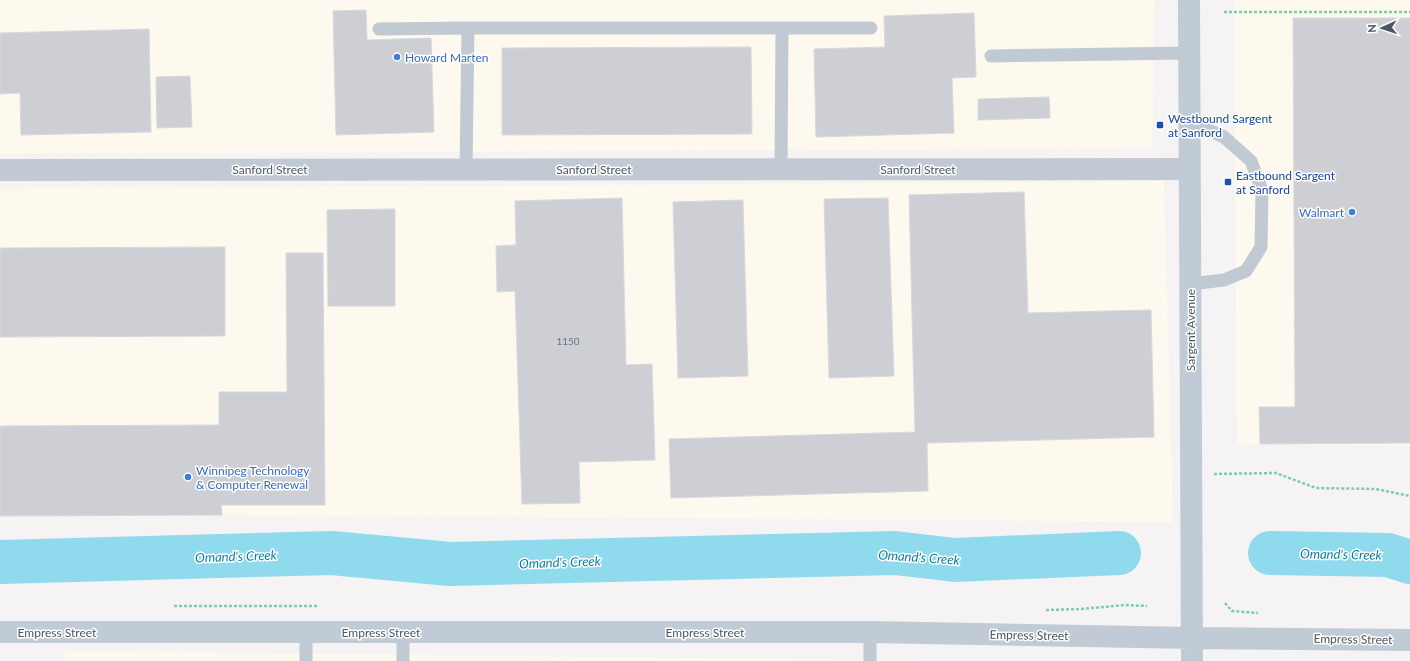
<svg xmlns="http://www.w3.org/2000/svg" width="1410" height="661" font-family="Lato,sans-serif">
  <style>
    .commercial { fill: #fdf9ef }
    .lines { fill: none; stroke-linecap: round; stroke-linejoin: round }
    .river { stroke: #90daee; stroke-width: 44 }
    .building { fill: #cdcfd5; stroke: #d7d9de }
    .path { stroke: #7ad0a6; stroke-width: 2.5; stroke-dasharray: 3 2; stroke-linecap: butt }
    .lane { stroke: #c1cad2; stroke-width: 13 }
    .street { stroke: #c1cad2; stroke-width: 22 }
    .secondary { stroke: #c1cbd6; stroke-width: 22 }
    .shop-dot { fill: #3f7fe0; stroke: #fff; stroke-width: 1.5 }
    .transit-dot { fill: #1a4fb4; stroke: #fff; stroke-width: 1.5 }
    .labels { text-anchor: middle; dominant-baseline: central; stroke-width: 3; stroke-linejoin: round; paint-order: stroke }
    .number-label { font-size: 10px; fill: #6b747e }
    .shop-label { font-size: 12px; fill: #366cbe; stroke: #fff; text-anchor: start }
    .transit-label { font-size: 12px; fill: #164399; stroke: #fff; text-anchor: start }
    .street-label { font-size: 12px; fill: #4a5661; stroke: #fff }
    .water-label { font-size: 13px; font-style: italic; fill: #0c7c9b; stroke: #fff }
  </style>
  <rect width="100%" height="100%" fill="#f5f3f3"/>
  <path class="commercial" d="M0,0h1155l-3,148 -1152,6z
    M1234,0h176v446l-173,-2z
    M1164,181l9,341 -951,-7 -222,1v-327z
    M64,651l899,10h-899z"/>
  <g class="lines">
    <path class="river" d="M1270,553l118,2 22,7
      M0,562l332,-9 118,11 445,-11 60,7 164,-7"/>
  </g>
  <path class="building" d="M366,10l1,30 64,-2 3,94 -98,3 -3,-124z
    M974,13l2,64 -24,1 2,55 -138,4 -2,-88 71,-2 -1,-31z
    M1293,18h117v425l-150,1 -1,-37h36z
    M149,29l2,103 -130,3 -1,-42 -20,1v-61z
    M751,47l1,87 -250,1v-87z
    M190,76l2,51 -35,1 -1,-51z
    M1049,97l1,21 -72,2v-21z
    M1024,192l4,121 123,-3 3,127 -227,6 1,48 -257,7 -2,-59 246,-7 -6,-237z
    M622,198l4,167 26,-1 3,96 -76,2 1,41 -58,1 -7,-213 -18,1 -1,-46 20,-1 -1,-44z
    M888,198l6,178 -65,2 -5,-179z
    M743,200l5,176 -70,2 -5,-176z
    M395,209v97h-67l-1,-96z
    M225,247v89l-225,1v-89z
    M286,253h37l2,252h-104l1,10 -222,1v-90l219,-1v-33h68z"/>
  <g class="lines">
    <path class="path" d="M1224,12h186
      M1214,474l62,-1 40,15 60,1 34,7
      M1225,603l7,8 26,2
      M174,606h145
      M1046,610l35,-1 44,-4 22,1"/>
    <path class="lane" d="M782,28h89
      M379,29l89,-1
      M991,56l198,-3
      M1189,121l35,16 27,24 11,29 -1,57 -15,24 -22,9 -34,4
      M466,169l2,-141h314l-1,141
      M870,632v29
      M306,661v-29
      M403,661v-29"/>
    <path class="street" d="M0,170l1189,-1"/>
    <path class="secondary" d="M1189,0l3,661
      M0,632h870l322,6 218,2"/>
  </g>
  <g class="shop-dot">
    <circle cx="397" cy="57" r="4"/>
    <circle cx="1352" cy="212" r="4"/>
    <circle cx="188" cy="477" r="4"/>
  </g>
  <g class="transit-dot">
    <rect x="1156" y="121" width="8" height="8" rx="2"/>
    <rect x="1224" y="178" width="8" height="8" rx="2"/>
  </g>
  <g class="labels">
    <g class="number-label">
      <text x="568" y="341">1150</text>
    </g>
    <g class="shop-label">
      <text x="405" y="57">Howard Marten</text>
      <text x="1344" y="212" text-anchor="end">Walmart</text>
      <text x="196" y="470">Winnipeg Technology<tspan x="196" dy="14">&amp; Computer Renewal</tspan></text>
    </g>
    <g class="transit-label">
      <text x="1168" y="118">Westbound Sargent<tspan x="1168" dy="14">at Sanford</tspan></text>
      <text x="1236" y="175">Eastbound Sargent<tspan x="1236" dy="14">at Sanford</tspan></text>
    </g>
    <g class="street-label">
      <text x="270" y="169">Sanford Street</text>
      <text x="594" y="169">Sanford Street</text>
      <text x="918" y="169">Sanford Street</text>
      <text transform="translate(1190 330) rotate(-90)">Sargent Avenue</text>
      <text x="57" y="632">Empress Street</text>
      <text x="381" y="632">Empress Street</text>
      <text x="705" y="632">Empress Street</text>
      <text transform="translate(1029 635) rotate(1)">Empress Street</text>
      <text transform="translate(1353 639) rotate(1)">Empress Street</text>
    </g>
    <g class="water-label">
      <text transform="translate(1341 554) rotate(1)">Omand's Creek</text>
      <text transform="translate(236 556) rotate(-2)">Omand's Creek</text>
      <text transform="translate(919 557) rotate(4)">Omand's Creek</text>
      <text transform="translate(560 562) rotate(-2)">Omand's Creek</text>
    </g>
  </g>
  <g transform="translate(1382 28) rotate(267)" stroke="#ffffff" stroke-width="3" paint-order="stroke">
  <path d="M0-3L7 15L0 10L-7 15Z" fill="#4a5661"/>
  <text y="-6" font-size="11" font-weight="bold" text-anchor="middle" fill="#4a5661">N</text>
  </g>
</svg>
